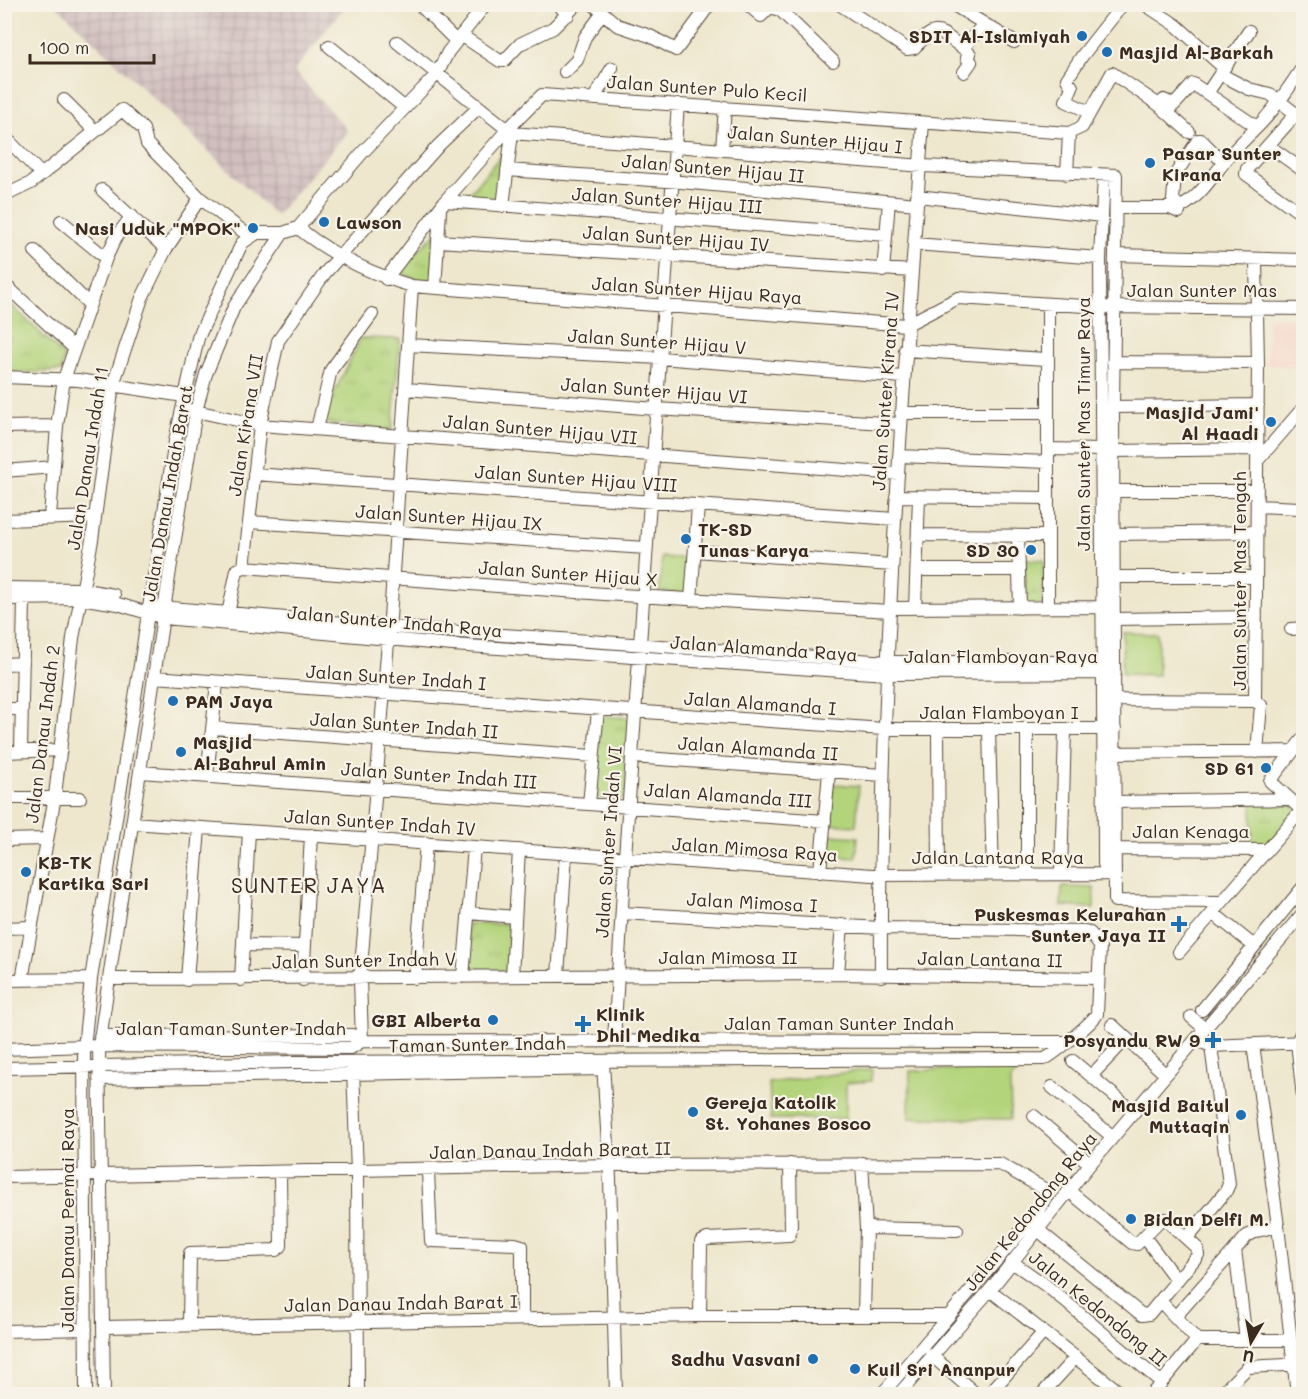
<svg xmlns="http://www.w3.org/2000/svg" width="1308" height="1399" font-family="Mali,sans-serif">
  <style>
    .built { fill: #f6d2c4 }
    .industrial { fill: url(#industrial-grid) }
    .grass { fill: #b4d47b; stroke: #787f4c; stroke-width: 1.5 }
    .park { fill: url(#park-tufts); stroke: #787f4c; stroke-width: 1.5 }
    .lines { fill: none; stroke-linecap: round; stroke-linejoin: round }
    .minor-casing { stroke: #564638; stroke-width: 14 }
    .minor { stroke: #fff; stroke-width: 12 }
    .poi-dot { fill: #1f6fb2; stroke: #f7f3e8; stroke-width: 2 }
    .labels { text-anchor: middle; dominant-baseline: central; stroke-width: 4.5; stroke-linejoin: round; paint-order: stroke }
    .poi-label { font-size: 18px; font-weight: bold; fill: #3b2a1e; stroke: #f7f3e8; text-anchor: start }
    .street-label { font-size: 18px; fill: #3b2a1e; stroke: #f7f3e8 }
    .quarter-label { font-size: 21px; letter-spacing: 1.5px; fill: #3b2a1e; stroke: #f7f3e8 }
  </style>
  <defs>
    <pattern id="industrial-grid" width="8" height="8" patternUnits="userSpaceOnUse" patternTransform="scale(1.5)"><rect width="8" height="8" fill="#d1bfbe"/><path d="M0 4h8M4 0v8" fill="none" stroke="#b4a4a3"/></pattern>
    <pattern id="park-tufts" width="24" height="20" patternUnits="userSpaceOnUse" patternTransform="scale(1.5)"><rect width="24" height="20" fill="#b4d47b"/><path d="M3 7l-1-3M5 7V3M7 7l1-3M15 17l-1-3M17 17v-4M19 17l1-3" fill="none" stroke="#9cb66a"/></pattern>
  </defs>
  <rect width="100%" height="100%" fill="#f7f3e8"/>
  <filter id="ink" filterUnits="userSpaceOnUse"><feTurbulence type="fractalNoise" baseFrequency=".0167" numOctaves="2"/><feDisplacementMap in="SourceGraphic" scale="12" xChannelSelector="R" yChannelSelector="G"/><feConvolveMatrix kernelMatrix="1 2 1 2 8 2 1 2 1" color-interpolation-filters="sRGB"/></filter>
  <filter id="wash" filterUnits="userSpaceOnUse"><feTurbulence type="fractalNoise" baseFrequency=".008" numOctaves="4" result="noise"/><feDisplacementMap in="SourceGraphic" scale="24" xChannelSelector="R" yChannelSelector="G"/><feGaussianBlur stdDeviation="1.35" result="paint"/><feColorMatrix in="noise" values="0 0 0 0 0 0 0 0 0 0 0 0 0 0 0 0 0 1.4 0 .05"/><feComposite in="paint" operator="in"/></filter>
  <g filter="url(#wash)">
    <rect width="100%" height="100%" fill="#eee7cd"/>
    <path class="built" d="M1303,317v50l-36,-2 1,-47z"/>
    <path class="industrial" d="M56,5h290l-52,66 54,60 -72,85z"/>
    <path class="grass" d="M662,557l28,2 -3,35 -28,-2z
      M1123,632l35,1v42l-36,-1z
      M833,784l26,2 -3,40 -26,-2z
      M830,835l28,2 -2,21 -28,-2z
      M1062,887l32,1v20l-33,-2z
      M1025,1067l-15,12 1,40 -102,-1 1,-47z
      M872,1069l-1,12 -25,2v36h-75l-2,-36z"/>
    <path class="park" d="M503,153l-3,50 -37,-2z
      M436,233l-4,52 -35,-13z
      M4,298l60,58 -3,15 -56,2z
      M361,338l39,1 -8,91 -72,-8z
      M1025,559l19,1 -2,46h-19z
      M600,716l30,2 -3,81 -34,-2z
      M1252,802h35l11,9 -32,37 -14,-2z
      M468,924h44l-3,47 -44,1z"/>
  </g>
  <g filter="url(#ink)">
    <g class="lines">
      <g class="minor-casing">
        <path id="minor" d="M419,4l37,37
          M558,4l10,11
          M593,4l24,21 33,11 26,14 34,-46
          M747,4l14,12 9,-9 10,3 53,51
          M839,4l68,45 7,-1c24,-25 23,-18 49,0l20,-23
          M952,4l62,38
          M1144,4l32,21 48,43
          M461,35l39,26
          M397,42l115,91 -9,73
          M329,46l76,62
          M963,48l7,6 -3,4 4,4 -7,10
          M504,61l16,-17 33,-16 24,-24
          M565,72l12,-12 8,-23 17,-23
          M1222,75l27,14 21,5 34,26
          M1208,92l41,-61
          M594,98l18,-30
          M64,100l31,31
          M1159,105l30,27
          M1089,112l-23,-11 6,-14 -5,-8 15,-23 41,-52
          M1296,114l-49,55 -1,5 56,40
          M512,133l411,33 193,9 -3,232 2,494 106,1
          M1069,133l13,-6 30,-54 47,32 5,-5 10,5 19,-21 64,43
          M10,142l31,32
          M1269,146l35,25
          M722,150l3,-43
          M1223,162l-22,-22h-3l-23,35 -2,25 5,5 5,1c19,-11 33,-35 47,-51 10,-12 22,-22 32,-33 16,-17 29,-37 42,-57
          M507,170l174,12 236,22
          M1104,175l-4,83 4,585v21l1,2 10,1
          M102,190l64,59
          M4,196l27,-13 91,-73 21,19 4,15 53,54 49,38
          M917,196l185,20
          M445,201l441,34
          M1116,208h54l9,4
          M61,221l45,37
          M298,228c34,27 73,46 114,58l494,39 52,-27 143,9 203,2
          M438,241l474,30
          M914,244l186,14
          M35,251l54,53
          M1115,255l189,5
          M883,271l6,-69
          M386,279l59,-78 62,-71 35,-35 527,38 -2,41
          M4,284l70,64
          M435,288l5,-77
          M1048,304v303
          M408,345l252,13 243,19
          M905,350l141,9
          M1113,362l145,1
          M4,377l74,3 106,16
          M406,389l250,20 245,15
          M1113,407l145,-2
          M191,410l69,15 638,49
          M901,413h146
          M4,427l53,-1
          M317,429l14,-59 41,-56
          M1048,449l53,1
          M1113,451l145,-2
          M899,456l149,6
          M1258,460l46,-53
          M4,471l50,-4
          M254,474l641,45
          M1113,491h144
          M896,496l152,2
          M1257,506l42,2 5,3
          M50,517l7,-91 7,-47 42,-121 10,-21 16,-21
          M4,520l91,-3
          M249,522l397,26
          M1114,534l143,-2
          M918,535l129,1
          M1018,536l2,72
          M695,551l197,14
          M244,567l360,27 286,17
          M917,570h102
          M1114,577h142
          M4,588l76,1 34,6
          M4,599l75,-1 39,6 46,14 288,27 435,29 228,-1
          M691,600l7,-94
          M160,607l229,20 499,35h226
          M890,608l211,-1
          M915,608l4,-111
          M228,614l9,-44 7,-3 16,-142 18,-84 47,-68 114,-128 40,-38
          M1114,619l142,-2
          M1291,629l13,-1
          M4,664l19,-1
          M154,677l729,52h232
          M1115,700l140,1
          M1255,701l3,-338 -2,-102
          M1255,701l6,4 -4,47
          M4,709h18
          M212,728l381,28
          M938,730l1,145
          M989,730l4,144
          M1304,737l-34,44 34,31
          M21,751l3,-152
          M4,752l57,-2
          M1108,753l185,-2
          M632,757l250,18
          M140,772l685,49
          M207,776l10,-93
          M4,798h76
          M1115,802l172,-3
          M589,804l9,-94
          M132,823l741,52 242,-1
          M4,840l42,-1
          M1115,849l152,1
          M820,872l9,-100
          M1061,873l4,-142
          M1027,874v-143
          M469,913l46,4
          M1213,913l41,33
          M4,928l28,-1
          M243,945l62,1
          M1179,952l122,-141
          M838,974l4,-49
          M512,976l7,-126
          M558,976l8,-123
          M881,976c-2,-285 21,-569 42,-853
          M463,977l11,-130
          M415,978l11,-135
          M109,979l729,-5 260,4
          M4,980l87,-1
          M22,980l33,-184 18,-158 19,-98 21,-155 29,-87 24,-49 34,-51
          M187,980l12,-152
          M241,980l8,-149
          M303,980l8,-145
          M1202,1010l102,-124
          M1191,1017l13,11
          M1112,1025l53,49
          M1304,1027l-7,15 7,65
          M100,1036l252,-1 10,6 703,1
          M362,1041l-2,-62 30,-361 22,-332
          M614,1041l11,-184 53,-753
          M1204,1043l7,3 93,-4
          M1253,1044l25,182 19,168
          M4,1049l80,-3 267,2 11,-7
          M1073,1061l61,51
          M603,1063l7,116 6,215
          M4,1068l290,-6 750,-3c7,-2 49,-37 53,-45l3,-68 -10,-13 -5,-2 -204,-3 -259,-15
          M353,1069l4,103 1,222
          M1091,1076l35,-37
          M99,1079l504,-10
          M1052,1087l61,50
          M1034,1116l56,48
          M862,1163l4,65 -2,88
          M428,1171l3,70 84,3 7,2v73
          M4,1177l606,-12 390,-1 46,26v7l-10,17 -154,180
          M866,1228l91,2
          M1038,1230l104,85 7,-1 49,-59 -1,-7 -32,-29 -5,1 -23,24 -5,-1 -63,-52
          M1187,1238l39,-47 3,-7 -18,-138
          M1149,1243l28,38
          M1235,1249l11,91
          M1012,1262l36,25 113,95
          M990,1290l132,104
          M1160,1301l37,39
          M700,1316l1,-74 6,-3 82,-4 2,-6 -1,-65
          M1175,1317l72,-81 10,-5 21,-5
          M189,1324l1,-71 86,-3 5,-4 -1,-72
          M103,1327l597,-11h247
          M4,1331l82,-2
          M931,1355l45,39
          M86,1394l-2,-346 7,-69 84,-538 23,-103 44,-95 15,-10h26l15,-5 64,-75 75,-79 11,-22 38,-48
          M104,1394l-5,-348 71,-476 26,-159 10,-37 28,-67 49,-74
          M899,1394l91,-104 100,-126 214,-252
          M989,1394l54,-61
          M1042,1394l33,-36
          M1152,1394l45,-54h93
          M1221,1394l27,-27 56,-3"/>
      </g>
      <use href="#minor" class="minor"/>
    </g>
  </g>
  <g class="poi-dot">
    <circle cx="1082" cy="36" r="6"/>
    <circle cx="1107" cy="52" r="6"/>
    <circle cx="1150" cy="163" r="6"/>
    <circle cx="324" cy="222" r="6"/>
    <circle cx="253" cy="228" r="6"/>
    <circle cx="1271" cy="422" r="6"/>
    <circle cx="686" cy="539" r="6"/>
    <circle cx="1031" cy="550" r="6"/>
    <circle cx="173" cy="701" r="6"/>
    <circle cx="181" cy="752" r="6"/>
    <circle cx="1266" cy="768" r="6"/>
    <circle cx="26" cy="872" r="6"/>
    <path d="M1176 915h6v6h6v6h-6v6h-6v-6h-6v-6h6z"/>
    <circle cx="493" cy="1020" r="6"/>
    <path d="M580 1015h6v6h6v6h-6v6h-6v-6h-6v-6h6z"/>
    <path d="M1210 1031h6v6h6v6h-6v6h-6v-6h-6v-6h6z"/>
    <circle cx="693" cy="1112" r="6"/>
    <circle cx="1241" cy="1115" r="6"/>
    <circle cx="1131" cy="1219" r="6"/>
    <circle cx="813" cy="1359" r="6"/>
    <circle cx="855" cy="1369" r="6"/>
  </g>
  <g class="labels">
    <g class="poi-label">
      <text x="1070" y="36" text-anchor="end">SDIT Al-Islamiyah</text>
      <text x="1119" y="52">Masjid Al-Barkah</text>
      <text x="1162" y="153">Pasar Sunter<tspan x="1162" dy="21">Kirana</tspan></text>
      <text x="336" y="222">Lawson</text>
      <text x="241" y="228" text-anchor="end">Nasi Uduk "MPOK"</text>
      <text x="1259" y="412" text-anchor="end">Masjid Jami'<tspan x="1259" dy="21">Al Haadi</tspan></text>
      <text x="698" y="529">TK-SD<tspan x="698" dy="21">Tunas Karya</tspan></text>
      <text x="1019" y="550" text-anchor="end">SD 30</text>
      <text x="185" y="701">PAM Jaya</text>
      <text x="193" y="742">Masjid<tspan x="193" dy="21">Al-Bahrul Amin</tspan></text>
      <text x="1254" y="768" text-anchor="end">SD 61</text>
      <text x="38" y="862">KB-TK<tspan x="38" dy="21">Kartika Sari</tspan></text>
      <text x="1166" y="914" text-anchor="end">Puskesmas Kelurahan<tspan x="1166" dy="21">Sunter Jaya II</tspan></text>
      <text x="596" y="1014">Klinik<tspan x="596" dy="21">Dhil Medika</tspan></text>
      <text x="481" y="1020" text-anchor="end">GBI Alberta</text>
      <text x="1200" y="1040" text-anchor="end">Posyandu RW 9</text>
      <text x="705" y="1102">Gereja Katolik<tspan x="705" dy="21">St. Yohanes Bosco</tspan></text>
      <text x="1229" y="1105" text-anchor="end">Masjid Baitul<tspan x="1229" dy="21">Muttaqin</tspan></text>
      <text x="1143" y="1219">Bidan Delfi M.</text>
      <text x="801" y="1359" text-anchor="end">Sadhu Vasvani</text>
      <text x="867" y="1369">Kuil Sri Ananpur</text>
    </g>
    <g class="street-label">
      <text transform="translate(707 88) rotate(4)">Jalan Sunter Pulo Kecil</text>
      <text transform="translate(815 139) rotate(5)">Jalan Sunter Hijau I</text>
      <text transform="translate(713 168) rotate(5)">Jalan Sunter Hijau II</text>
      <text transform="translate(667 200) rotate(4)">Jalan Sunter Hijau III</text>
      <text transform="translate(676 238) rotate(4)">Jalan Sunter Hijau IV</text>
      <text transform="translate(697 290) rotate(4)">Jalan Sunter Hijau Raya</text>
      <text x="1202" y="290">Jalan Sunter Mas</text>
      <text transform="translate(657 341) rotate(4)">Jalan Sunter Hijau V</text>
      <text transform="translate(654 390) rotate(4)">Jalan Sunter Hijau VI</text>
      <text transform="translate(885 391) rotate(-86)">Jalan Sunter Kirana IV</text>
      <text transform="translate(1083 424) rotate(-90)">Jalan Sunter Mas Timur Raya</text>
      <text transform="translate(245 425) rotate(-81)">Jalan Kirana VII</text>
      <text transform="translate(540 429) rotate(5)">Jalan Sunter Hijau VII</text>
      <text transform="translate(87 458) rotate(-81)">Jalan Danau Indah 11</text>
      <text transform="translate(576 478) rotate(4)">Jalan Sunter Hijau VIII</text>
      <text transform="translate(167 493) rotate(-80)">Jalan Danau Indah Barat</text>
      <text transform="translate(449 517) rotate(4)">Jalan Sunter Hijau IX</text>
      <text transform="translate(568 573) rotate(4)">Jalan Sunter Hijau X</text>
      <text transform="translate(1239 581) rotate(-90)">Jalan Sunter Mas Tengah</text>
      <text transform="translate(395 621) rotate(5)">Jalan Sunter Indah Raya</text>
      <text transform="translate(764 648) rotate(4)">Jalan Alamanda Raya</text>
      <text x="1001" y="656">Jalan Flamboyan Raya</text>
      <text transform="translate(396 677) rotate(4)">Jalan Sunter Indah I</text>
      <text transform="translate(760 703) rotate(4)">Jalan Alamanda I</text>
      <text x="999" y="712">Jalan Flamboyan I</text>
      <text transform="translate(404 725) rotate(4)">Jalan Sunter Indah II</text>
      <text transform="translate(42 734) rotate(-83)">Jalan Danau Indah 2</text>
      <text transform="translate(758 748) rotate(4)">Jalan Alamanda II</text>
      <text transform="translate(439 775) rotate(4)">Jalan Sunter Indah III</text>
      <text transform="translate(728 795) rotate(4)">Jalan Alamanda III</text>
      <text transform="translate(380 822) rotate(4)">Jalan Sunter Indah IV</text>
      <text x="1191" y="831">Jalan Kenaga</text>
      <text transform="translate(608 842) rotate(-86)">Jalan Sunter Indah VI</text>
      <text transform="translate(755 849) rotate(4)">Jalan Mimosa Raya</text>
      <text x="998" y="857">Jalan Lantana Raya</text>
      <text transform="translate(752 902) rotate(3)">Jalan Mimosa I</text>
      <text x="728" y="957">Jalan Mimosa II</text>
      <text transform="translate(990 959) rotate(1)">Jalan Lantana II</text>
      <text transform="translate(364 960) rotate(-1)">Jalan Sunter Indah V</text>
      <text x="839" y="1023">Jalan Taman Sunter Indah</text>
      <text x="231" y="1028">Jalan Taman Sunter Indah</text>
      <text transform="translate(477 1044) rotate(-1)">Taman Sunter Indah</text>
      <text transform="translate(550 1150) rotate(-1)">Jalan Danau Indah Barat II</text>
      <text transform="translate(1030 1211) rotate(-51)">Jalan Kedondong Raya</text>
      <text transform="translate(67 1220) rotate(-90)">Jalan Danau Permai Raya</text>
      <text transform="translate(401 1303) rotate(-1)">Jalan Danau Indah Barat I</text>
      <text transform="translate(1098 1308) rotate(39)">Jalan Kedondong II</text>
    </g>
    <g class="quarter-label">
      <text x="309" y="884">SUNTER JAYA</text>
    </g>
  </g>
  <rect width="1308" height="1399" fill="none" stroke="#f7f3e8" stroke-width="24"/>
  <g transform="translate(1251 1342) rotate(190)" stroke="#f7f3e8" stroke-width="4.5" paint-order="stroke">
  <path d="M0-4.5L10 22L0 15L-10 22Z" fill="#3b2a1e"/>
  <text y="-9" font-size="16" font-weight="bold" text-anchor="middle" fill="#3b2a1e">U</text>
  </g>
  <path d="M30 54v9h124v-9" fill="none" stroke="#3b2a1e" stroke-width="3"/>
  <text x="39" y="54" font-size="18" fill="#3b2a1e" stroke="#f7f3e8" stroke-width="4.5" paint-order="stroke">100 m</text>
</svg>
